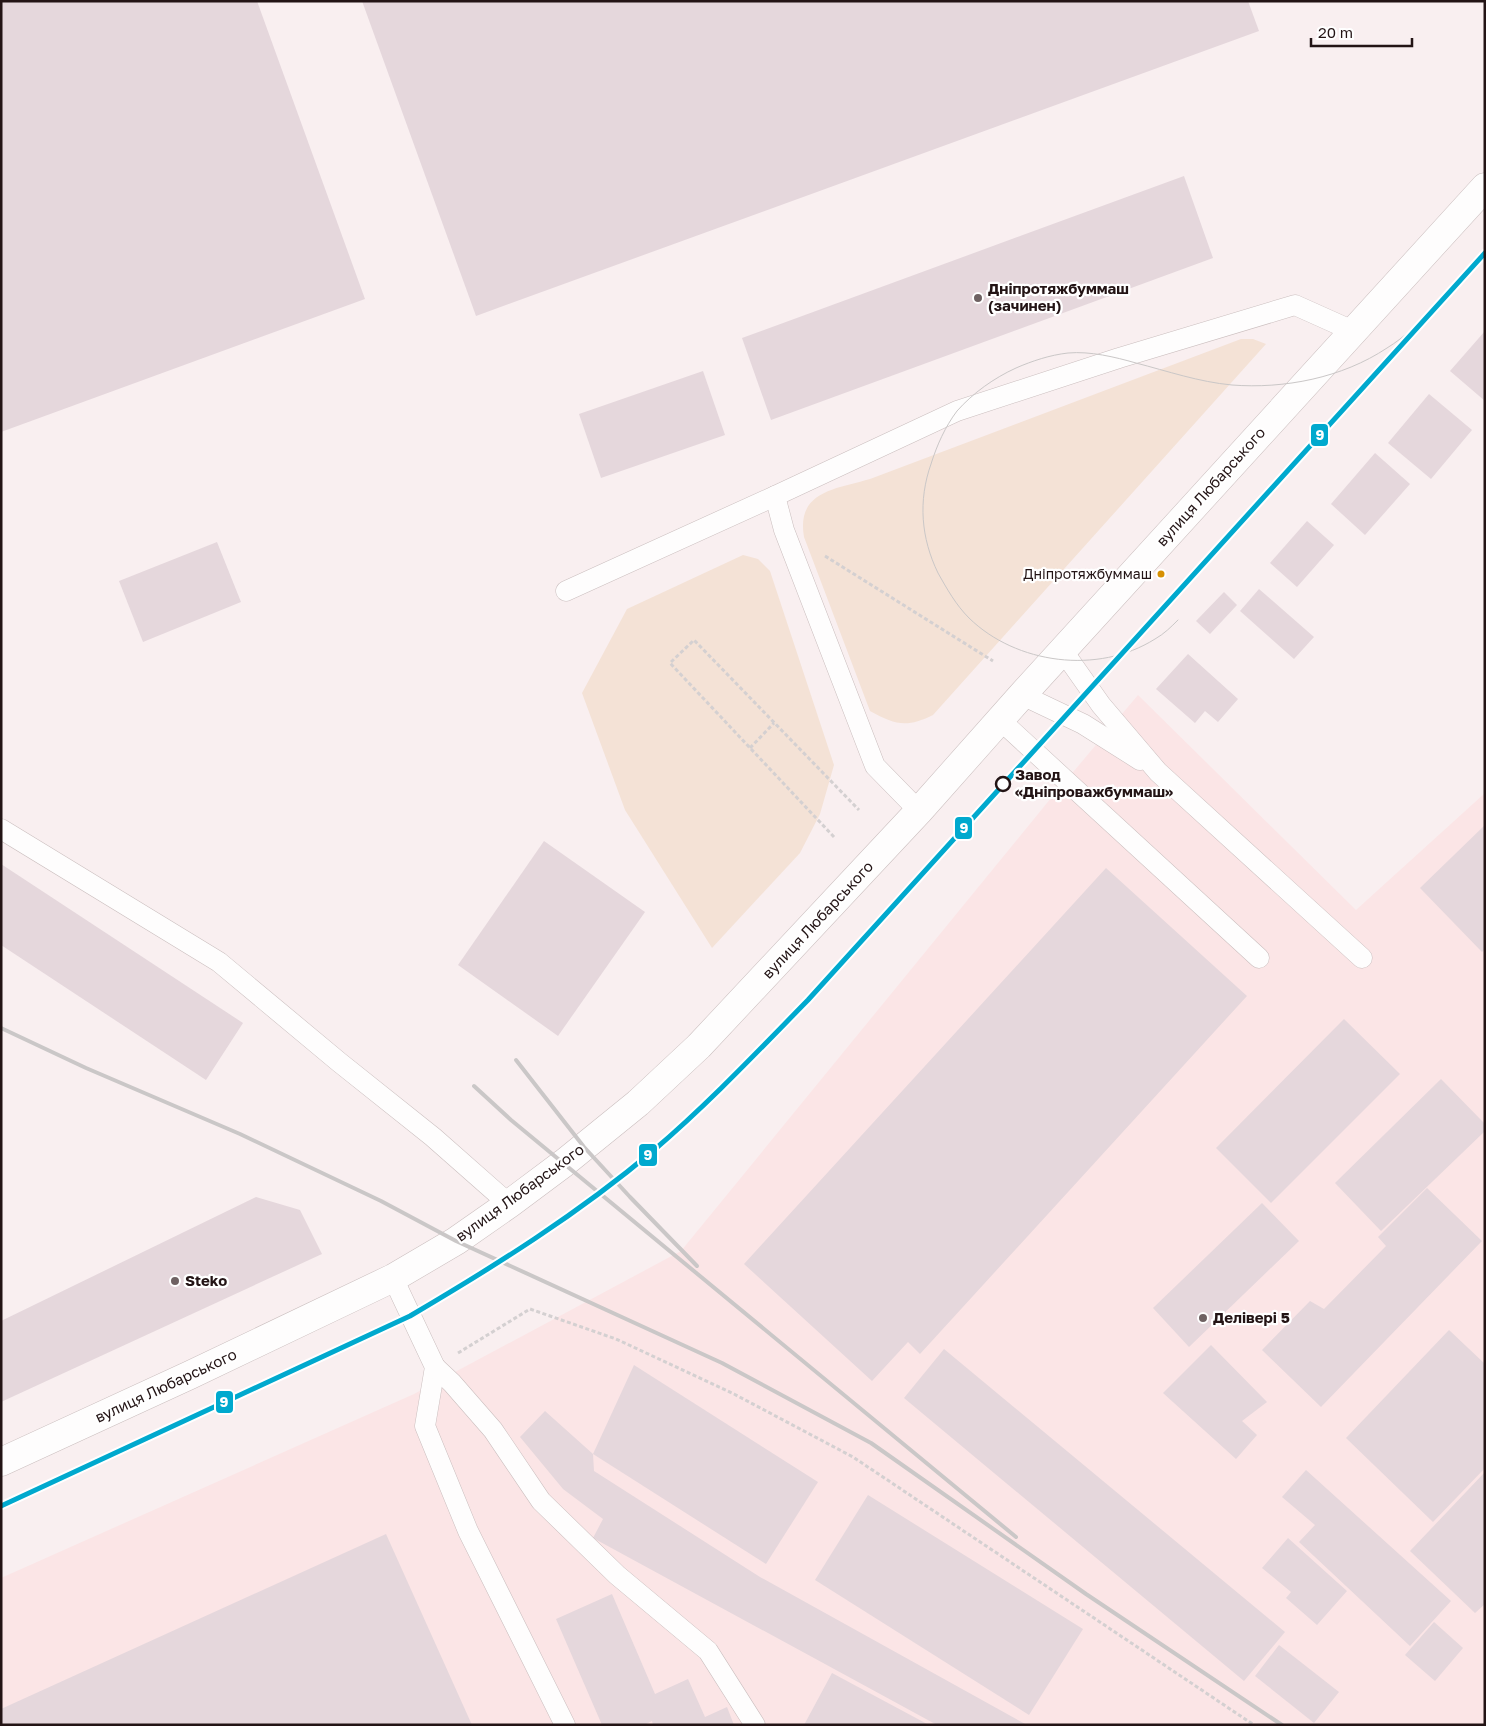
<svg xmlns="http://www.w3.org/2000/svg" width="1486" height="1726" viewBox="0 0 1486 1726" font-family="'Golos Text',sans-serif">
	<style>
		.built { fill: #fbe5e6 }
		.green { fill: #f4e2d6 }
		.building { fill: #e5d7dc }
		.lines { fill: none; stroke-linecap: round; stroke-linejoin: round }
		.lane-casing { stroke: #cabebe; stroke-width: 21 }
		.secondary-casing { stroke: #cabebe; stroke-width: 29 }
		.path { stroke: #d4d0d1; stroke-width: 3; stroke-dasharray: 4 2.5; stroke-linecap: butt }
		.lane { stroke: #fefdfd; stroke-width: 20 }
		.secondary { stroke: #fefdfd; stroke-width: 28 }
		.tram { stroke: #cac7c7; stroke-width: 1 }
		.rail { stroke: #cac7c7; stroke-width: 4 }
		.tram-1-casing { stroke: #fff; stroke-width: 9 }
		.tram-1 { stroke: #00a9ce; stroke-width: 5 }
		.poi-dot { fill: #6e6162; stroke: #fff; stroke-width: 2 }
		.bus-dot { fill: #d79003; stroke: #fff; stroke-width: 2 }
		.stop-dot { fill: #fff; stroke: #231415; stroke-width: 2.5 }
		.labels { text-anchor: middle; stroke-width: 4.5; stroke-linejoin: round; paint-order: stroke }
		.bus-label { font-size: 14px; fill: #231415; stroke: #fff; text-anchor: end }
		.poi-label { font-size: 15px; font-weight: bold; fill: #231415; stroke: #fff; text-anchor: start }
		.street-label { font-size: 15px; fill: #231415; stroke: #fff }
		.stop-label { font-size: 15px; font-weight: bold; fill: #231415; stroke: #fff; text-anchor: start }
		.line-badge { stroke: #fff; stroke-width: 2 }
		.badge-label { font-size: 14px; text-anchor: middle; font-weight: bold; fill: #fff }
	</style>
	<rect width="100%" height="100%" fill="#f9eff0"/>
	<!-- built -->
	<polygon class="built" points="1138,695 1356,910 1485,793 1485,1725 1,1725 1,1578 414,1394 681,1251 1047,803"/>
	<!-- green -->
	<g class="green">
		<path d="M 1241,339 L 1253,339 L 1266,344 L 933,715 C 907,728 895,725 870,711 L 804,537 C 796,491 836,489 870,479 Z"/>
		<polygon points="743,555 758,559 770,571 834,765 820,814 800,853 712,948 625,810 582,693 627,609"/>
	</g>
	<!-- building -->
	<g class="building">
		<polygon points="1,1 257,1 365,299 1,432"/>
		<polygon points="362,1 1248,1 1259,31 476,316"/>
		<polygon points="1184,176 1213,258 771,420 742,338"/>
		<polygon points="1485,331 1485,401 1450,371"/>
		<polygon points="703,371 725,435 601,478 579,414"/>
		<polygon points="1429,394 1472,430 1431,479 1388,443"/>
		<polygon points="1375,453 1410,484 1365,535 1331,504"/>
		<polygon points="1307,521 1334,545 1297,587 1270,563"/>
		<polygon points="217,542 241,602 143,642 119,581"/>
		<polygon points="1259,589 1314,637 1294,659 1240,611"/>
		<polygon points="1224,592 1237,605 1210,634 1196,621"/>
		<polygon points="1188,654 1238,699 1218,722 1205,711 1195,723 1156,689"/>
		<polygon points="1485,825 1485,949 1482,952 1420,888"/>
		<polygon points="544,841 645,912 558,1036 458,965"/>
		<polygon points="1,864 243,1023 206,1080 1,945"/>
		<polygon points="1106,868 1247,996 920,1354 908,1342 872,1381 744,1264"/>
		<polygon points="1344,1019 1400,1074 1271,1203 1216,1148"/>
		<polygon points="1441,1079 1485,1124 1485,1131 1381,1231 1335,1183"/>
		<polygon points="1427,1188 1482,1241 1321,1407 1262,1350 1310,1301 1324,1309 1386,1246 1378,1237"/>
		<polygon points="256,1197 300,1210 322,1254 1,1402 1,1321"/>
		<polygon points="1262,1203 1299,1241 1189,1347 1153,1308"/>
		<polygon points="1449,1330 1485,1364 1485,1468 1433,1522 1346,1438"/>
		<polygon points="1211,1345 1267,1402 1242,1421 1257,1435 1236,1459 1163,1393"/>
		<polygon points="944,1349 1285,1632 1244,1681 904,1398"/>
		<polygon points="634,1365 818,1482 766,1564 593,1454"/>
		<polygon points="545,1411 593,1454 594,1471 760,1577 1027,1725 937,1725 593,1538 603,1519 563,1489 520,1437"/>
		<polygon points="1306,1470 1451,1601 1410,1646 1299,1542 1315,1525 1282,1497"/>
		<polygon points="1485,1472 1485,1604 1475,1613 1410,1551"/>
		<polygon points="868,1495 1083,1629 1029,1715 815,1580"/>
		<polygon points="386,1534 472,1725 1,1725 1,1709"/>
		<polygon points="1288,1538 1347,1591 1317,1625 1286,1598 1291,1592 1262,1568"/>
		<polygon points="612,1594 655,1694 688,1679 705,1717 727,1707 734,1725 653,1725 652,1721 644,1725 602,1725 556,1619"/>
		<polygon points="1434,1622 1463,1648 1435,1681 1405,1655"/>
		<polygon points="1279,1645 1339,1692 1314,1723 1255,1676"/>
		<polygon points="832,1673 929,1725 804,1725"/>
	</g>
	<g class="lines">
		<defs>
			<g id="lane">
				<polyline points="566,591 775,496"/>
				<polyline points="1063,651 1101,705 1158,772 1362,958"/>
				<polyline points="1022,695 1083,724 1140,760"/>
				<polyline points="1000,720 1259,958"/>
				<polyline points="919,811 875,766 784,530 775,496 957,411 1119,358 1295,305 1353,331"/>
				<polyline points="1,829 219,962 339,1062 433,1137 509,1204"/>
				<polyline points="393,1278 435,1367 425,1426 468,1531 565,1725"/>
				<polyline points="435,1367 452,1383 493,1430 541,1501 617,1575 708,1651 755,1725"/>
			</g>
			<polyline id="secondary" points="1,1462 190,1375 393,1278 456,1241 509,1204 564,1163 638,1103 699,1046 919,811 1022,695 1485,187"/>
		</defs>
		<!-- lane casing -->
		<use href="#lane" class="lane-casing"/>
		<!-- secondary casing -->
		<use href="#secondary" class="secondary-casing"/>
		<!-- path -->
		<g class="path">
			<polyline points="825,556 993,661"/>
			<polyline points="750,748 774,723"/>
			<polyline points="834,837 670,663 694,640 859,810"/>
			<polyline points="458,1353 530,1309 616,1339 734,1394 853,1457 1254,1725"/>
		</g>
		<!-- lane -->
		<use href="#lane" class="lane"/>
		<!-- secondary -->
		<use href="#secondary" class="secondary"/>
		<!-- tram -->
		<path class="tram" d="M 1178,620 C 1171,627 1164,634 1155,639 C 1098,675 1016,664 969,618 C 956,605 947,589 938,573 C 921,538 918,501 931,464 C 937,445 945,427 957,411 C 973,393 994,378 1016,368 C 1032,361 1050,355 1068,353 C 1090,351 1115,357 1136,363 C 1167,371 1199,382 1232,385 C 1284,389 1342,378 1387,348 C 1405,337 1420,322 1436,307"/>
		<!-- rail -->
		<g class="rail">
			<polyline points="1,1028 86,1068 240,1134 381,1201 456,1241 722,1363 871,1443 1086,1594 1282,1725"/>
			<polyline points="516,1060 584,1147 630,1197 697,1266"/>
			<polyline points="474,1086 511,1120 1016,1537"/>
		</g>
		<defs>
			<path id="tram-1" d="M 1,1506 L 410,1316 C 495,1266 578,1214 654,1150 C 708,1104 758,1051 808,1000 L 1485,253"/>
		</defs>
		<!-- tram-1 casing -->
		<use href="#tram-1" class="tram-1-casing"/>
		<!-- tram-1 -->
		<use href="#tram-1" class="tram-1"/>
	</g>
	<!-- markers -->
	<g class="poi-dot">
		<circle cx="978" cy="298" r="5"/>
		<circle cx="175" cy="1281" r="5"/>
		<circle cx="1203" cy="1318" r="5"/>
	</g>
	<circle class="bus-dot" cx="1161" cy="574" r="4.5"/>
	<circle class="stop-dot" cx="1003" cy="784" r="7"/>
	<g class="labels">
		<!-- bus labels -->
		<g class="bus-label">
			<text x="1152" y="579">Дніпротяжбуммаш</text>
		</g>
		<!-- poi labels -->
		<g class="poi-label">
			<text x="988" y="294">Дніпротяжбуммаш<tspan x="988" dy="17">(зачинен)</tspan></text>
			<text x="185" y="1286">Steko</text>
			<text x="1213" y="1323">Делівері 5</text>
		</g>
		<!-- street labels -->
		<g class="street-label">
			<text transform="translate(1211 487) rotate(-48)" y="5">вулиця Любарського</text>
			<text transform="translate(818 920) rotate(-47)" y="5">вулиця Любарського</text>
			<text transform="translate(520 1193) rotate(-36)" y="5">вулиця Любарського</text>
			<text transform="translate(166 1386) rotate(-25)" y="5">вулиця Любарського</text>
		</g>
		<!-- stop labels -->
		<g class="stop-label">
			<text x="1015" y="780">Завод<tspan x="1015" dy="17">«Дніпроважбуммаш»</tspan></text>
		</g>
	</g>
	<g class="line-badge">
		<rect x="1310" y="423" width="19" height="24" rx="5" fill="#00a9ce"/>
		<rect x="954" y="816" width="19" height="24" rx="5" fill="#00a9ce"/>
		<rect x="638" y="1143" width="20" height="24" rx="5" fill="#00a9ce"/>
		<rect x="215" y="1390" width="19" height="24" rx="5" fill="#00a9ce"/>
	</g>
	<g class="badge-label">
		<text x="1320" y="440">9</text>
		<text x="964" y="833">9</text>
		<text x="648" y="1160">9</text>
		<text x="224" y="1407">9</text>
	</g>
	<!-- border -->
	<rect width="1486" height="1726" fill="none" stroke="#231415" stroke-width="5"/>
	<!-- scale -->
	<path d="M1311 38v8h101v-8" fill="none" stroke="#231415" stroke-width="2.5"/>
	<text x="1318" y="38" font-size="15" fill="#231415" stroke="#ffffff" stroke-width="4" paint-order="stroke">20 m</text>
</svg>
